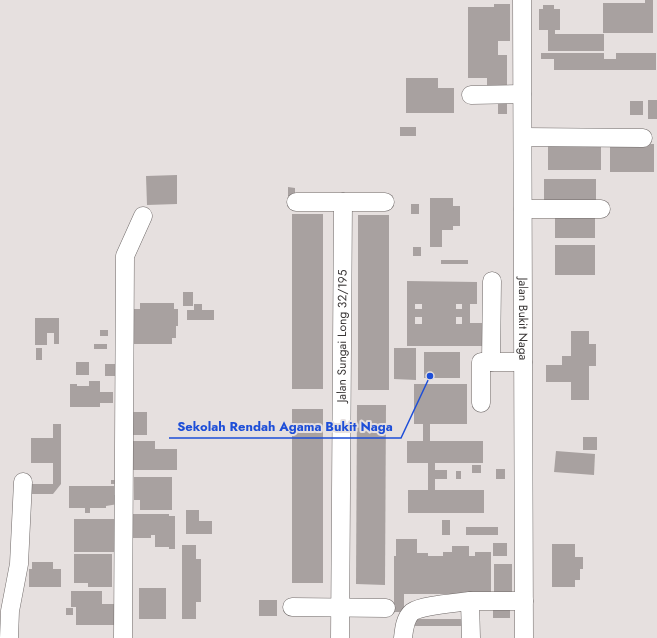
<svg xmlns="http://www.w3.org/2000/svg" width="657" height="638" viewBox="0 0 657 638" font-family="Jost,sans-serif">
	<style>
		.building { fill: #a8a1a0; fill-rule: evenodd }
		.lines { fill: none; stroke-linecap: round; stroke-linejoin: round }
		.minor-casing { stroke: #706a69; stroke-width: 19 }
		.minor { stroke: #fff; stroke-width: 18 }
		.labels { text-anchor: middle; stroke-width: 4; stroke-linejoin: round; paint-order: stroke }
		.street-label { font-size: 12px; fill: #383535; stroke: #e6e0df }
		.leader { fill: none; stroke: #1d4ed8; stroke-width: 1.5 }
		.callout-dot { fill: #1d4ed8; stroke: #e6e0df; stroke-width: 1.5 }
		.callout-label { font-size: 13px; text-anchor: middle; font-weight: bold; fill: #1d4ed8; stroke: #e6e0df; stroke-width: 4; stroke-linejoin: round; paint-order: stroke }
	</style>
	<rect width="100%" height="100%" fill="#e6e0df"/>
	<!-- building -->
	<g class="building">
		<polygon points="645,0 653,0 653,33 603,33 603,3 645,3"/>
		<polygon points="494,4 510,4 510,41 498,41 498,55 507,55 507,86 487,86 487,78 468,78 468,7 494,7"/>
		<polygon points="543,5 554,5 554,9 560,9 560,30 555,30 555,34 604,34 604,51 548,51 548,30 539,30 539,9 543,9"/>
		<polygon points="541,53 604,53 604,59 616,59 616,53 656,53 656,70 554,70 554,59 541,59"/>
		<polygon points="406,78 438,78 438,88 454,88 454,113 406,113"/>
		<rect x="648" y="100" width="9" height="19"/>
		<rect x="630" y="101" width="13" height="14"/>
		<rect x="498" y="103" width="9" height="11"/>
		<rect x="400" y="127" width="16" height="9"/>
		<rect x="548" y="141" width="53" height="29"/>
		<rect x="610" y="144" width="44" height="28"/>
		<polygon points="177,175 177,204 147,205 146,176"/>
		<rect x="544" y="179" width="52" height="24"/>
		<polygon points="288,187 295,188 295,196 288,196"/>
		<polygon points="430,198 453,198 453,206 460,206 460,226 453,226 453,230 442,230 442,247 430,247"/>
		<rect x="411" y="204" width="8" height="10"/>
		<rect x="292" y="214" width="31" height="175"/>
		<rect x="358" y="215" width="31" height="175"/>
		<rect x="555" y="215" width="40" height="23"/>
		<rect x="555" y="245" width="40" height="30"/>
		<rect x="413" y="247" width="8" height="9"/>
		<rect x="441" y="260" width="27" height="4"/>
		<path d="M 407,281 L 477,282 L 477,304 L 470,304 L 470,323 L 482,323 L 482,346 L 407,346 ZM 415,304 L 422,304 L 422,309 L 415,309 ZM 456,304 L 462,304 L 462,309 L 456,309 ZM 415,317 L 422,317 L 422,324 L 415,324 ZM 456,317 L 462,317 L 462,324 L 456,324 Z"/>
		<rect x="183" y="292" width="10" height="14"/>
		<polygon points="140,303 174,303 174,309 178,309 178,326 176,326 176,338 172,338 172,344 132,344 132,309 140,309"/>
		<polygon points="194,304 202,304 202,310 214,310 214,320 187,320 187,310 194,310"/>
		<polygon points="35,318 59,318 59,344 54,344 54,333 47,333 47,345 35,345"/>
		<rect x="100" y="330" width="8" height="6"/>
		<polygon points="571,331 589,331 589,344 596,344 596,366 589,366 589,400 571,400 571,382 546,382 546,365 562,365 562,356 571,356"/>
		<rect x="94" y="344" width="13" height="5"/>
		<rect x="36" y="348" width="6" height="12"/>
		<polygon points="394,348 416,348 416,380 394,379"/>
		<rect x="424" y="352" width="36" height="26"/>
		<rect x="76" y="362" width="13" height="13"/>
		<rect x="105" y="364" width="11" height="12"/>
		<polygon points="89,381 100,381 100,392 113,392 113,403 100,403 100,407 70,407 70,384 77,384 77,386 89,386"/>
		<polygon points="414,384 467,384 467,424 430,424 430,441 483,441 483,463 435,463 435,470 447,470 447,479 435,479 435,490 484,490 484,513 408,513 408,490 428,490 428,463 407,463 407,441 423,441 423,424 414,424"/>
		<polygon points="357,405 386,405 385,585 356,584"/>
		<rect x="292" y="409" width="31" height="174"/>
		<rect x="130" y="412" width="17" height="23"/>
		<polygon points="53,424 61,424 61,484 53,494 28,494 28,484 53,484 53,463 31,463 31,438 53,438"/>
		<rect x="583" y="437" width="14" height="13"/>
		<polygon points="131,441 155,441 155,449 177,449 177,470 131,470"/>
		<polygon points="556,451 595,454 594,475 554,472"/>
		<rect x="472" y="465" width="9" height="8"/>
		<rect x="496" y="469" width="9" height="10"/>
		<rect x="456" y="471" width="5" height="8"/>
		<polygon points="134,477 172,477 172,510 140,510 140,500 134,500"/>
		<rect x="111" y="480" width="9" height="4"/>
		<polygon points="69,486 114,486 114,495 118,495 118,504 106,506 106,508 90,508 90,513 85,513 85,508 69,508"/>
		<polygon points="186,510 199,510 199,521 212,521 212,534 186,534"/>
		<polygon points="131,514 169,514 169,516 175,516 175,549 169,549 169,547 155,547 155,535 151,535 151,538 131,538"/>
		<rect x="74" y="519" width="43" height="33"/>
		<rect x="442" y="520" width="8" height="15"/>
		<rect x="466" y="527" width="32" height="8"/>
		<polygon points="396,539 417,539 417,553 428,553 428,556 443,556 443,552 452,552 452,546 469,546 469,556 475,556 475,552 491,552 491,594 404,594 404,612 394,612 394,556 396,556"/>
		<rect x="493" y="543" width="14" height="13"/>
		<polygon points="552,544 575,544 575,557 583,557 583,569 580,569 580,580 575,580 575,587 552,587"/>
		<polygon points="182,545 196,545 196,559 201,559 201,602 196,602 196,619 182,619"/>
		<polygon points="74,554 112,554 112,587 88,587 88,583 74,583"/>
		<polygon points="32,562 53,562 53,569 61,569 61,587 29,587 29,569 32,569"/>
		<rect x="494" y="564" width="18" height="33"/>
		<rect x="139" y="588" width="27" height="31"/>
		<polygon points="71,591 102,591 102,604 114,604 114,625 76,625 76,607 71,607"/>
		<rect x="259" y="600" width="18" height="16"/>
		<rect x="493" y="606" width="17" height="12"/>
		<rect x="66" y="608" width="7" height="7"/>
		<rect x="415" y="619" width="53" height="7"/>
	</g>
	<g class="lines">
		<defs>
			<g id="minor">
				<path id="s1" d="M 522,0 L 524,638"/>
				<polyline points="471,95 522,94"/>
				<polyline points="523,137 643,138"/>
				<polyline points="296,202 385,202"/>
				<polyline points="523,209 601,209"/>
				<polyline points="491,362 492,281"/>
				<polyline points="481,403 481,362 523,362"/>
				<polyline points="470,601 524,601"/>
				<polyline points="292,607 386,608"/>
				<polyline points="9,638 10,611 19,564 23,482"/>
				<polyline points="123,638 125,256 143,216"/>
				<path id="s2" d="M 340,638 L 343,202"/>
				<path d="M 403,638 C 404,629 405,618 412,612 C 422,605 457,603 470,601 L 471,638"/>
			</g>
		</defs>
		<!-- minor casing -->
		<use href="#minor" class="minor-casing"/>
		<!-- minor -->
		<use href="#minor" class="minor"/>
	</g>
	<g class="labels">
		<!-- street labels -->
		<g class="street-label">
			<text dy="4" stroke="none"><textPath href="#s1" startOffset="319">Jalan Bukit Naga</textPath></text>
			<text dy="4" stroke="none"><textPath href="#s2" startOffset="302">Jalan Sungai Long 32/195</textPath></text>
		</g>
	</g>
	<!-- callouts -->
	<path class="leader" d="M430 376L401 438H169"/>
	<circle class="callout-dot" cx="430" cy="376" r="4"/>
	<g class="callout-label">
		<text x="285" y="431">Sekolah Rendah Agama Bukit Naga</text>
	</g>
</svg>
